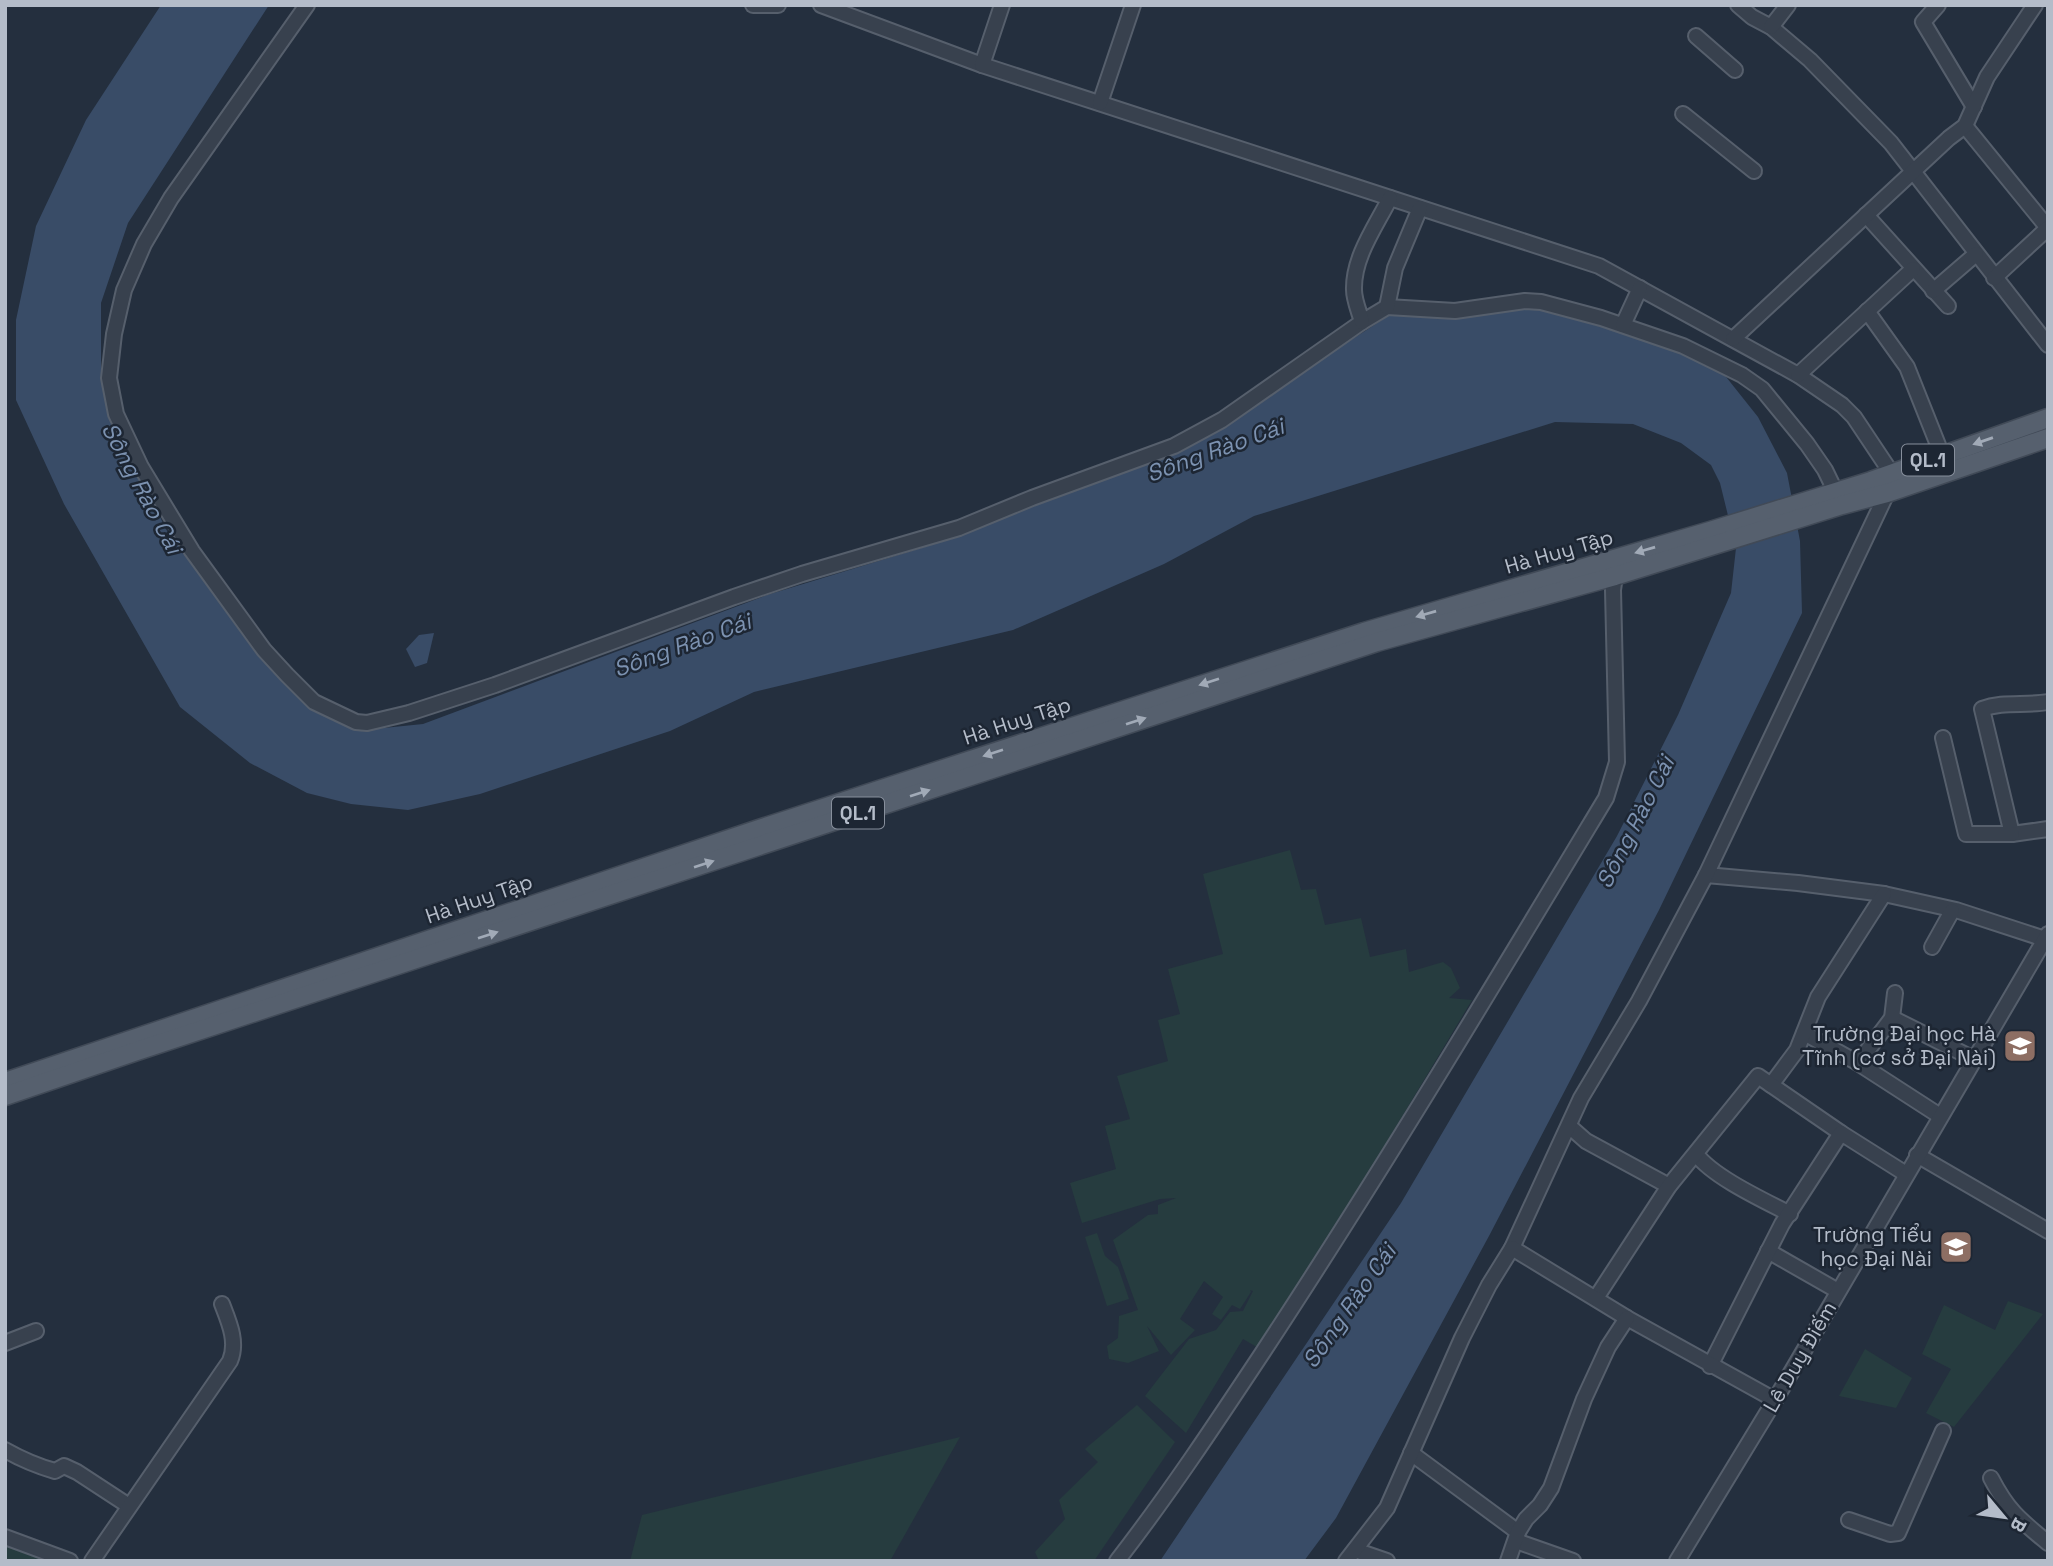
<svg xmlns="http://www.w3.org/2000/svg" width="2053" height="1566" viewBox="0 0 2053 1566" font-family="'Space Grotesk',sans-serif">
	<style>
		.green { fill: #263c3f }
		.water { fill: #394c67 }
		.lines { fill: none; stroke-linecap: round; stroke-linejoin: round }
		.minor-casing { stroke: #565f6c; stroke-width: 18 }
		.major-casing { stroke: #414a57; stroke-width: 21 }
		.minor { stroke: #38414e; stroke-width: 14 }
		.major { stroke: #56606e; stroke-width: 18 }
		.oneway { fill: #a1aab7 }
		.labels { text-anchor: middle; stroke-width: 5; stroke-linejoin: round; paint-order: stroke }
		.shield { fill: #1d2633; stroke: #878f9c; stroke-width: 2 }
		.shield-label { font-size: 19px; font-weight: bold; fill: #b4bcc9 }
		.street-label { font-size: 21px; fill: #b4bcc9; stroke: #1d2633 }
		.poi-label { font-size: 21px; fill: #b4bcc9; stroke: #1d2633; text-anchor: end }
		.water-label { font-size: 23px; font-style: italic; fill: #7c92b1; stroke: #1d2633 }
	</style>
	<rect width="100%" height="100%" fill="#242f3e"/>
	<!-- green -->
	<g class="green">
		<polygon points="1290,850 1301,890 1316,889 1325,925 1361,918 1370,957 1406,949 1409,972 1443,962 1451,968 1460,988 1449,998 1472,1000 1262,1350 1243,1339 1186,1433 1145,1396 1189,1339 1216,1330 1230,1312 1243,1311 1253,1291 1250,1290 1251,1292 1240,1309 1232,1305 1221,1320 1212,1314 1223,1297 1204,1281 1180,1319 1195,1330 1171,1355 1147,1326 1159,1351 1128,1363 1109,1359 1107,1346 1118,1338 1119,1316 1138,1310 1113,1240 1148,1215 1158,1214 1158,1205 1176,1198 1160,1199 1082,1223 1070,1183 1116,1169 1105,1126 1130,1119 1117,1076 1168,1061 1158,1020 1180,1014 1168,969 1223,954 1203,874"/>
		<polygon points="1097,1233 1105,1256 1118,1267 1129,1299 1107,1306 1085,1237"/>
		<polygon points="2008,1301 2043,1314 1954,1427 1926,1413 1951,1369 1922,1354 1944,1305 1995,1330"/>
		<polygon points="1865,1349 1912,1378 1896,1408 1839,1396"/>
		<polygon points="1137,1405 1175,1442 1094,1561 1039,1561 1035,1552 1065,1519 1059,1500 1098,1462 1085,1449"/>
		<polygon points="960,1437 890,1561 630,1561 642,1515"/>
		<polygon points="5,1543 48,1561 5,1561"/>
	</g>
	<!-- water -->
	<g class="water">
		<polygon points="161,5 269,5 128,223 101,303 101,382 165,528 259,652 309,704 364,730 423,724 767,595 931,545 1073,486 1173,455 1396,311 1534,306 1631,331 1723,373 1758,417 1787,473 1800,541 1802,613 1659,910 1489,1236 1336,1518 1304,1561 1160,1561 1401,1203 1617,836 1678,715 1731,593 1736,548 1720,483 1711,465 1681,443 1633,424 1555,422 1254,516 1164,564 1013,630 754,692 670,731 480,794 408,810 351,804 307,793 250,763 180,707 64,504 16,400 16,320 36,226 86,120"/>
		<polygon points="434,633 427,663 415,667 406,649 419,635"/>
	</g>
	<g class="lines">
		<defs>
			<g id="minor">
				<polyline points="307,5 171,198 144,244 124,290 114,334 109,378 116,414 141,467 192,551 264,650 287,675 314,702 356,722 367,723 409,713 495,685 734,597 802,574 959,528 1032,498 1174,446 1222,420 1362,322 1387,307 1455,311 1525,301 1541,302 1601,318 1683,346 1742,375 1762,389 1807,444 1825,470 1840,501"/>
				<polyline points="753,5 778,5"/>
				<polyline points="821,5 982,65"/>
				<polyline points="1002,5 982,65 1599,266 1798,375 1842,405 1854,417 1892,474"/>
				<polyline points="1738,5 1752,17 1771,27 1810,60 1891,143 2048,345"/>
				<polyline points="1938,5 1923,22 1974,107"/>
				<polyline points="1771,27 1788,5"/>
				<polyline points="1696,36 1735,70"/>
				<polyline points="1100,103 1133,5"/>
				<polyline points="1683,114 1754,171"/>
				<polyline points="1965,126 2048,228"/>
				<polyline points="1866,215 1948,306"/>
				<polyline points="1994,278 2048,228"/>
				<polyline points="1933,291 1976,254"/>
				<polyline points="1387,307 1395,268 1420,208"/>
				<polyline points="1867,311 1907,367 1942,455"/>
				<path d="M 1362,322 C 1359,311 1354,300 1354,290 C 1353,257 1376,226 1390,198"/>
				<polyline points="1623,325 1640,288"/>
				<polyline points="1733,339 1949,138 1965,126 1987,77 2035,5"/>
				<polyline points="1798,375 1913,269"/>
				<path d="M 2048,702 C 2025,706 2003,701 1982,709 L 2012,834 L 2048,829"/>
				<polyline points="1943,738 1966,834 2012,834"/>
				<polyline points="1706,875 1798,883 1884,894 1956,910 2045,939"/>
				<polyline points="1932,947 1952,911"/>
				<polyline points="1892,1018 1974,1059"/>
				<polyline points="1804,1033 1858,1063 1940,1116"/>
				<polyline points="1858,1063 1892,1018 1895,993"/>
				<polyline points="1771,1085 1797,1050 1818,997 1884,894"/>
				<polyline points="1569,1126 1586,1141 1669,1186"/>
				<path d="M 1696,1154 C 1713,1177 1763,1200 1790,1214"/>
				<polyline points="1917,1155 2048,1231"/>
				<polyline points="1512,1248 1581,1098 1639,1001 1706,875 1887,493"/>
				<polyline points="1768,1251 1838,1291"/>
				<polyline points="1596,1298 1669,1186 1758,1076 1841,1133"/>
				<polyline points="5,1343 36,1331"/>
				<polyline points="1710,1366 1782,1224 1841,1133 1906,1174"/>
				<path d="M 5,1450 C 21,1459 37,1466 55,1471 L 64,1466 L 77,1472 L 129,1506"/>
				<polyline points="1411,1453 1518,1532"/>
				<path d="M 1991,1478 C 2008,1511 2020,1520 2048,1543"/>
				<polyline points="1849,1520 1890,1534 1898,1533 1943,1431"/>
				<polyline points="5,1537 70,1561"/>
				<polyline points="1516,1541 1573,1561"/>
				<polyline points="1355,1550 1387,1561"/>
				<path d="M 92,1561 L 230,1361 C 238,1342 229,1322 222,1304"/>
				<path d="M 1117,1561 C 1169,1494 1216,1423 1263,1352 C 1382,1171 1494,984 1606,798 L 1617,762 L 1613,590 L 1615,576"/>
				<polyline points="1346,1561 1387,1508 1462,1338 1489,1285 1512,1248 1627,1318 1775,1400"/>
				<polyline points="1508,1561 1518,1532 1526,1519 1540,1505 1551,1488 1584,1399 1608,1347 1627,1318"/>
				<polyline points="1677,1561 1775,1400 2048,934"/>
			</g>
			<g id="major">
				<polyline points="5,1082 759,829 1364,632 1710,531 1871,481 2048,418"/>
				<polyline points="5,1096 137,1051 1377,642 1615,576 1842,505 1887,493 2048,438"/>
			</g>
		</defs>
		<!-- minor casing -->
		<use href="#minor" class="minor-casing"/>
		<!-- major casing -->
		<use href="#major" class="major-casing"/>
		<!-- minor -->
		<use href="#minor" class="minor"/>
		<!-- major -->
		<use href="#major" class="major"/>
	</g>
	<!-- one-way arrows -->
	<defs><path id="oneway-solid" d="M-6-.8H1V-3.2L6.5 0L1 3.2V.8H-6Z" transform="scale(1.75)"/></defs>
	<g class="oneway">
		<use href="#oneway-solid" transform="translate(1983 441) rotate(161)"/>
		<use href="#oneway-solid" transform="translate(1645 550) rotate(164)"/>
		<use href="#oneway-solid" transform="translate(1426 614) rotate(164)"/>
		<use href="#oneway-solid" transform="translate(1209 682) rotate(162)"/>
		<use href="#oneway-solid" transform="translate(1136 721) rotate(-18)"/>
		<use href="#oneway-solid" transform="translate(993 753) rotate(162)"/>
		<use href="#oneway-solid" transform="translate(920 793) rotate(-18)"/>
		<use href="#oneway-solid" transform="translate(704 864) rotate(-18)"/>
		<use href="#oneway-solid" transform="translate(488 935) rotate(-18)"/>
	</g>
	<!-- icons -->
	<defs>
		<symbol id="university-square" viewBox="-11 -11 22 22"><rect x="-9" y="-9" width="18" height="18" rx="4" fill="#8d6e63" stroke="#1d2633"/><path d="M0-5L7-2L0 1L-7-2ZM-4 1L0 2.5L4 1V4Q0 6-4 4Z" fill="#fff"/></symbol>
		<symbol id="school-square" viewBox="-11 -11 22 22"><rect x="-9" y="-9" width="18" height="18" rx="4" fill="#8d6e63" stroke="#1d2633"/><path d="M0-5L7-2L0 1L-7-2ZM-4 1L0 2.5L4 1V4Q0 6-4 4Z" fill="#fff"/></symbol>
	</defs>
	<g fill-rule="evenodd">
		<use href="#university-square" x="2001" y="1027" width="38" height="38"/>
		<use href="#school-square" x="1937" y="1228" width="38" height="38"/>
	</g>
	<g class="labels">
		<!-- shield labels -->
		<g class="shield">
			<rect x="1902" y="444.5" width="52" height="31" rx="5"/>
			<rect x="832" y="797.5" width="52" height="31" rx="5"/>
		</g>
		<g class="shield-label">
			<text x="1928" y="467">QL.1</text>
			<text x="858" y="820">QL.1</text>
		</g>
		<!-- street labels -->
		<g class="street-label">
			<text transform="translate(1559 552) rotate(-16)" y="7">Hà Huy Tập</text>
			<text transform="translate(1017 721) rotate(-18)" y="7">Hà Huy Tập</text>
			<text transform="translate(479 899) rotate(-19)" y="7">Hà Huy Tập</text>
			<text transform="translate(1800 1357) rotate(-60)" y="7">Lê Duy Điếm</text>
		</g>
		<!-- poi labels -->
		<g class="poi-label">
			<text x="1996" y="1041">Trường Đại học Hà<tspan x="1996" dy="24">Tĩnh (cơ sở Đại Nài)</tspan></text>
			<text x="1932" y="1242">Trường Tiểu<tspan x="1932" dy="24">học Đại Nài</tspan></text>
		</g>
		<!-- water labels -->
		<g class="water-label">
			<text transform="translate(1215 450) rotate(-20)" y="8">Sông Rào Cái</text>
			<text transform="translate(142 488) rotate(62)" y="8">Sông Rào Cái</text>
			<text transform="translate(682 645) rotate(-20)" y="8">Sông Rào Cái</text>
			<text transform="translate(1635 822) rotate(-63)" y="8">Sông Rào Cái</text>
			<text transform="translate(1349 1306) rotate(-55)" y="8">Sông Rào Cái</text>
		</g>
	</g>
	<!-- border -->
	<rect width="2053" height="1566" fill="none" stroke="#b4bcc9" stroke-width="14"/>
	<!-- north arrow -->
	<g transform="translate(2004 1517) rotate(119)" stroke="#1d2633" stroke-width="5" paint-order="stroke">
	<path d="M0-5L12 26L0 18L-12 26Z" fill="#b4bcc9"/>
	<text y="-10" font-size="19" font-weight="bold" text-anchor="middle" fill="#b4bcc9">B</text>
	</g>
</svg>
